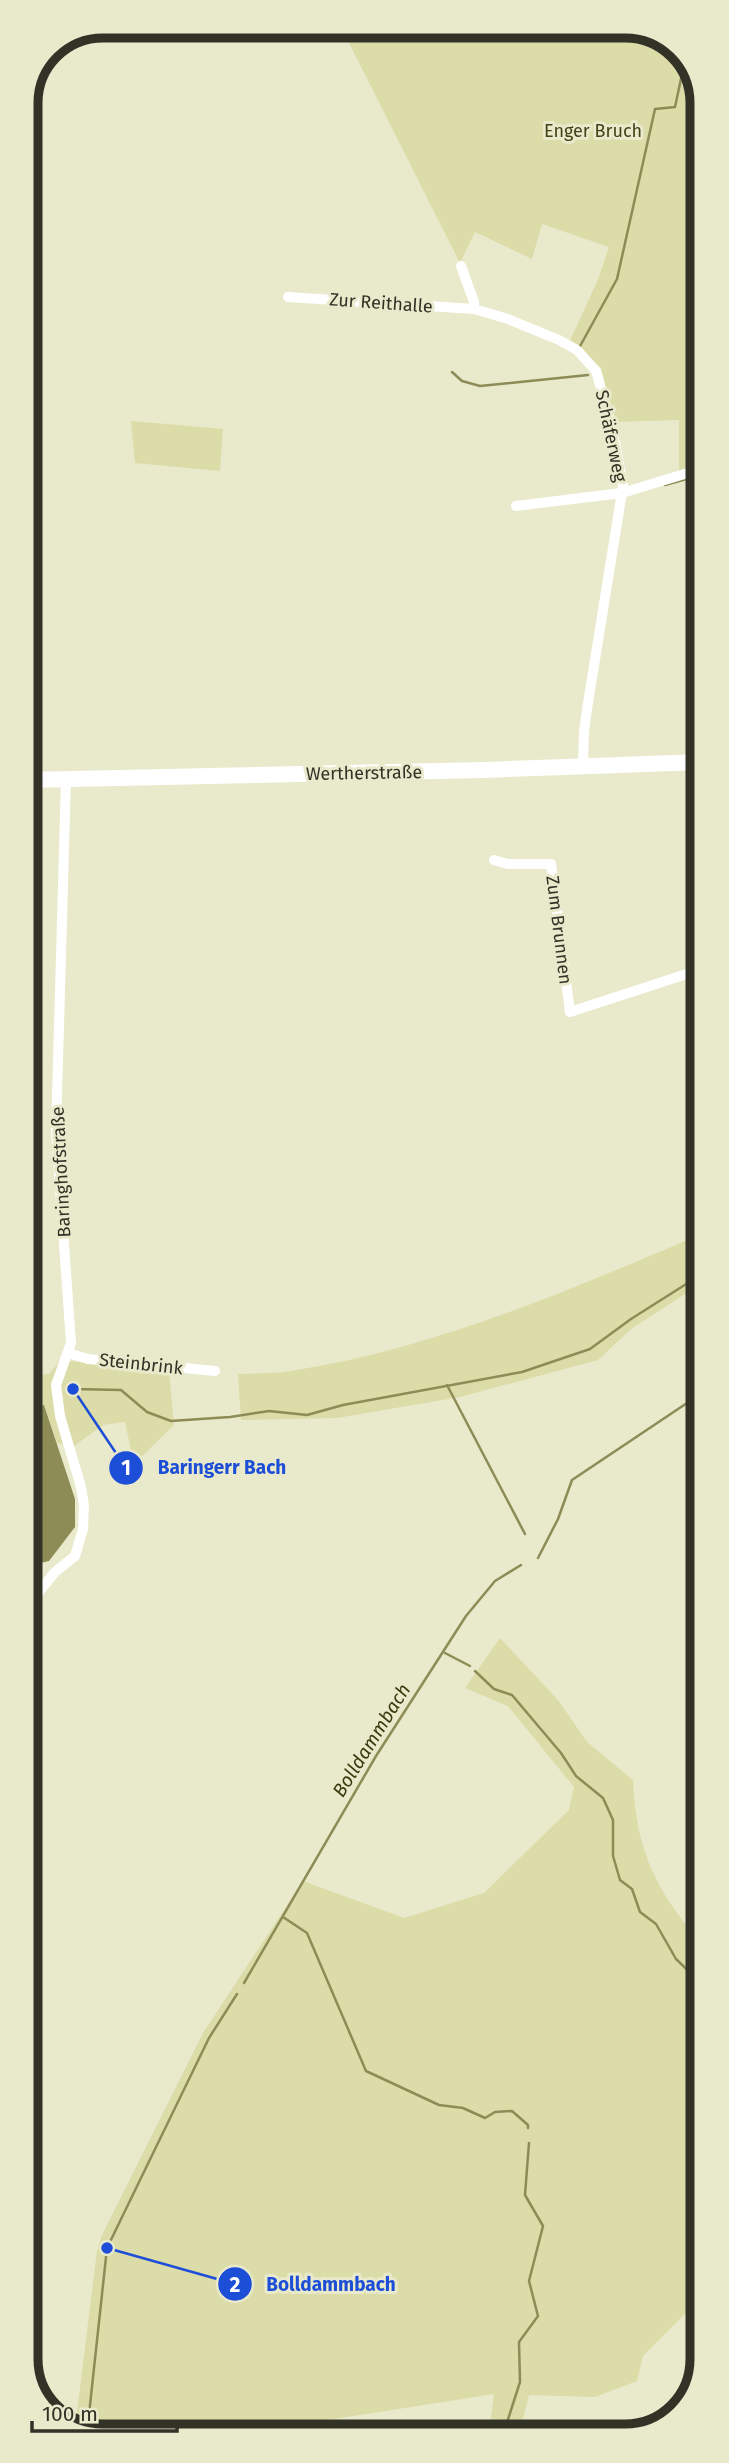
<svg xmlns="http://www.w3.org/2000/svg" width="729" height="2463" viewBox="0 0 729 2463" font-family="'Fira Sans',sans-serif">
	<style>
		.green { fill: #dcdca9 }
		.water { fill: #8d8c56 }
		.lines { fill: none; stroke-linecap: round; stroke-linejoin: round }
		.stream { stroke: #8d8c56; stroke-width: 2.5 }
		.minor { stroke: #fff; stroke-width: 10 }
		.secondary { stroke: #fff; stroke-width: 16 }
		.labels { text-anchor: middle; stroke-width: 6; stroke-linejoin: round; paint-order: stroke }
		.park-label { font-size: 18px; fill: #444318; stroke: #e9e9cb }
		.street-label { font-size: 18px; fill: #323227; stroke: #e9e9cb }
		.water-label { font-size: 19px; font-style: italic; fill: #3b390d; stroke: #e9e9cb }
		.rim { fill: none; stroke: #323227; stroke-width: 9 }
		.leader { fill: none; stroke: #1d4ed8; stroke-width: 2.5 }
		.callout-dot { fill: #1d4ed8; stroke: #e9e9cb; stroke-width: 2.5 }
		.mark-label { font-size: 21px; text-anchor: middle; font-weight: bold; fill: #fff }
		.callout-label { font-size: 19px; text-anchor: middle; font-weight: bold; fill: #1d4ed8; stroke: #e9e9cb; stroke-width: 6; stroke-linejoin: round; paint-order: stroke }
	</style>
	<rect width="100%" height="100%" fill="#e9e9cb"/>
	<!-- green -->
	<g class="green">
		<polygon points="341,27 635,27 677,46 701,88 701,467 679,473 679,420 614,422 601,368 570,341 599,277 609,247 542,224 532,259 475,232 460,263"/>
		<polygon points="131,421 223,429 220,471 135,463"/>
		<path d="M 702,1234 L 702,1283 L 631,1329 L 598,1360 L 460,1397 L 337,1418 L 241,1420 L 238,1374 C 255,1373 274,1374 291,1371 C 435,1349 569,1290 702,1234 Z"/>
		<polygon points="61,1360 169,1372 174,1425 134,1464 125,1422 103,1425 74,1446 57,1443 44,1405 27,1410 27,1377 49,1374"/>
		<path d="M 500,1638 L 558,1700 L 587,1742 L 633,1780 C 636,1851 656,1891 702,1944 L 703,2296 L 643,2356 L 637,2381 L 595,2397 L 529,2395 L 519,2435 L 489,2435 L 494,2394 L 225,2436 L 94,2436 L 75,2428 L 97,2251 L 102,2235 L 203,2033 L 303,1881 L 404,1918 L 484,1893 L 569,1810 L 574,1787 L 508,1706 L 465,1688 Z"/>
	</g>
	<!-- water -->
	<polygon class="water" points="44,1405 75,1499 75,1527 49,1561 36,1564 30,1543 27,1543 27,1410"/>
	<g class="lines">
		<!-- stream -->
		<g class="stream">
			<polyline points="579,348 617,279 655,109 675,107 685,60"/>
			<polyline points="452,372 462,381 480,386 588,375"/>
			<polyline points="665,485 701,475"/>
			<polyline points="447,1385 525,1534"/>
			<polyline points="73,1389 121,1390 147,1412 171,1421 230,1417 269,1411 307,1415 343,1405 522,1372 590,1349 631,1319 702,1274"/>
			<polyline points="27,1395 32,1395"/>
			<polyline points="538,1558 558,1519 572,1480 702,1393"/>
			<polyline points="445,1653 470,1666"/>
			<polyline points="475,1671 494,1689 512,1695 561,1753 576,1776 603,1798 613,1820 613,1856 620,1880 632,1889 640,1912 656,1924 676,1959 702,1984"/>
			<polyline points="283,1917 307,1933 366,2071 439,2105 463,2108 485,2118 495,2112 512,2111 528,2125 528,2128"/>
			<polyline points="244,1983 376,1756 466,1616 495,1581 521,1565"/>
			<polyline points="87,2433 107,2248 209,2038 237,1994"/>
			<polyline points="503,2435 520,2382 519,2342 538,2316 529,2281 543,2226 525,2195 529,2143"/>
		</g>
		<!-- minor -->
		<g class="minor">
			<polyline points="461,266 474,302 474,309"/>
			<polyline points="288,297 474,309 508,319 559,340 577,350 596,371 612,427 623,486 588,703 584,731 583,767"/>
			<polyline points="516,506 622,493 701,469"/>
			<polyline points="494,860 508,864 551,864 570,1012 702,969"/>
			<polyline points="68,1353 88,1359 215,1371"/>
			<polyline points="34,1598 55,1572 75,1556 83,1529 84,1505 81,1487 60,1416 56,1385 71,1343 56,1131 66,779"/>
		</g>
		<!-- secondary -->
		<polyline class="secondary" points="27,780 484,770 702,762"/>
	</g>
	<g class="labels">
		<!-- park labels -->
		<g class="park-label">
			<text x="593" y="137">Enger Bruch</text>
		</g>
		<!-- street labels -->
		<g class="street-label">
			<text transform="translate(381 303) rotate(4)" y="6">Zur Reithalle</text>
			<text transform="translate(611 436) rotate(78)" y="6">Schäferweg</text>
			<text transform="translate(364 773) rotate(-1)" y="6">Wertherstraße</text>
			<text transform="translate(559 930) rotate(83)" y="6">Zum Brunnen</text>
			<text transform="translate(61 1172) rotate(-93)" y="6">Baringhofstraße</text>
			<text transform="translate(141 1364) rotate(6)" y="6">Steinbrink</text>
		</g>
		<!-- water labels -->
		<g class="water-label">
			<text transform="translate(371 1740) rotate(-58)" y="7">Bolldammbach</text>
		</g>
	</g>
	<!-- crop -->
	<path d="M0 0H729V2463H0ZM103 38H625A65 65 0 0 1 690 103V2359A65 65 0 0 1 625 2424H103A65 65 0 0 1 38 2359V103A65 65 0 0 1 103 38Z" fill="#e9e9cb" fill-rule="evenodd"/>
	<path class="rim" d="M103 38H625A65 65 0 0 1 690 103V2359A65 65 0 0 1 625 2424H103A65 65 0 0 1 38 2359V103A65 65 0 0 1 103 38Z"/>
	<!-- callouts -->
	<path class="leader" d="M73 1389L126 1468M107 2248L235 2284"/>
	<g class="callout-dot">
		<circle cx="73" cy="1389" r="7"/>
		<circle cx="107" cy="2248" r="7"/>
		<circle cx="126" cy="1468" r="18"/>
		<circle cx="235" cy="2284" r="18"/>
	</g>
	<g class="mark-label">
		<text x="126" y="1475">1</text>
		<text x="235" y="2292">2</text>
	</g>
	<g class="callout-label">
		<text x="222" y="1474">Baringerr Bach</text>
		<text x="331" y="2291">Bolldammbach</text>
	</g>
	<!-- scale -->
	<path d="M32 2421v10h145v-10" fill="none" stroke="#323227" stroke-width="3.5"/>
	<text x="42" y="2421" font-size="21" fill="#323227" stroke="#e9e9cb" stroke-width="5" paint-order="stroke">100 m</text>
</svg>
